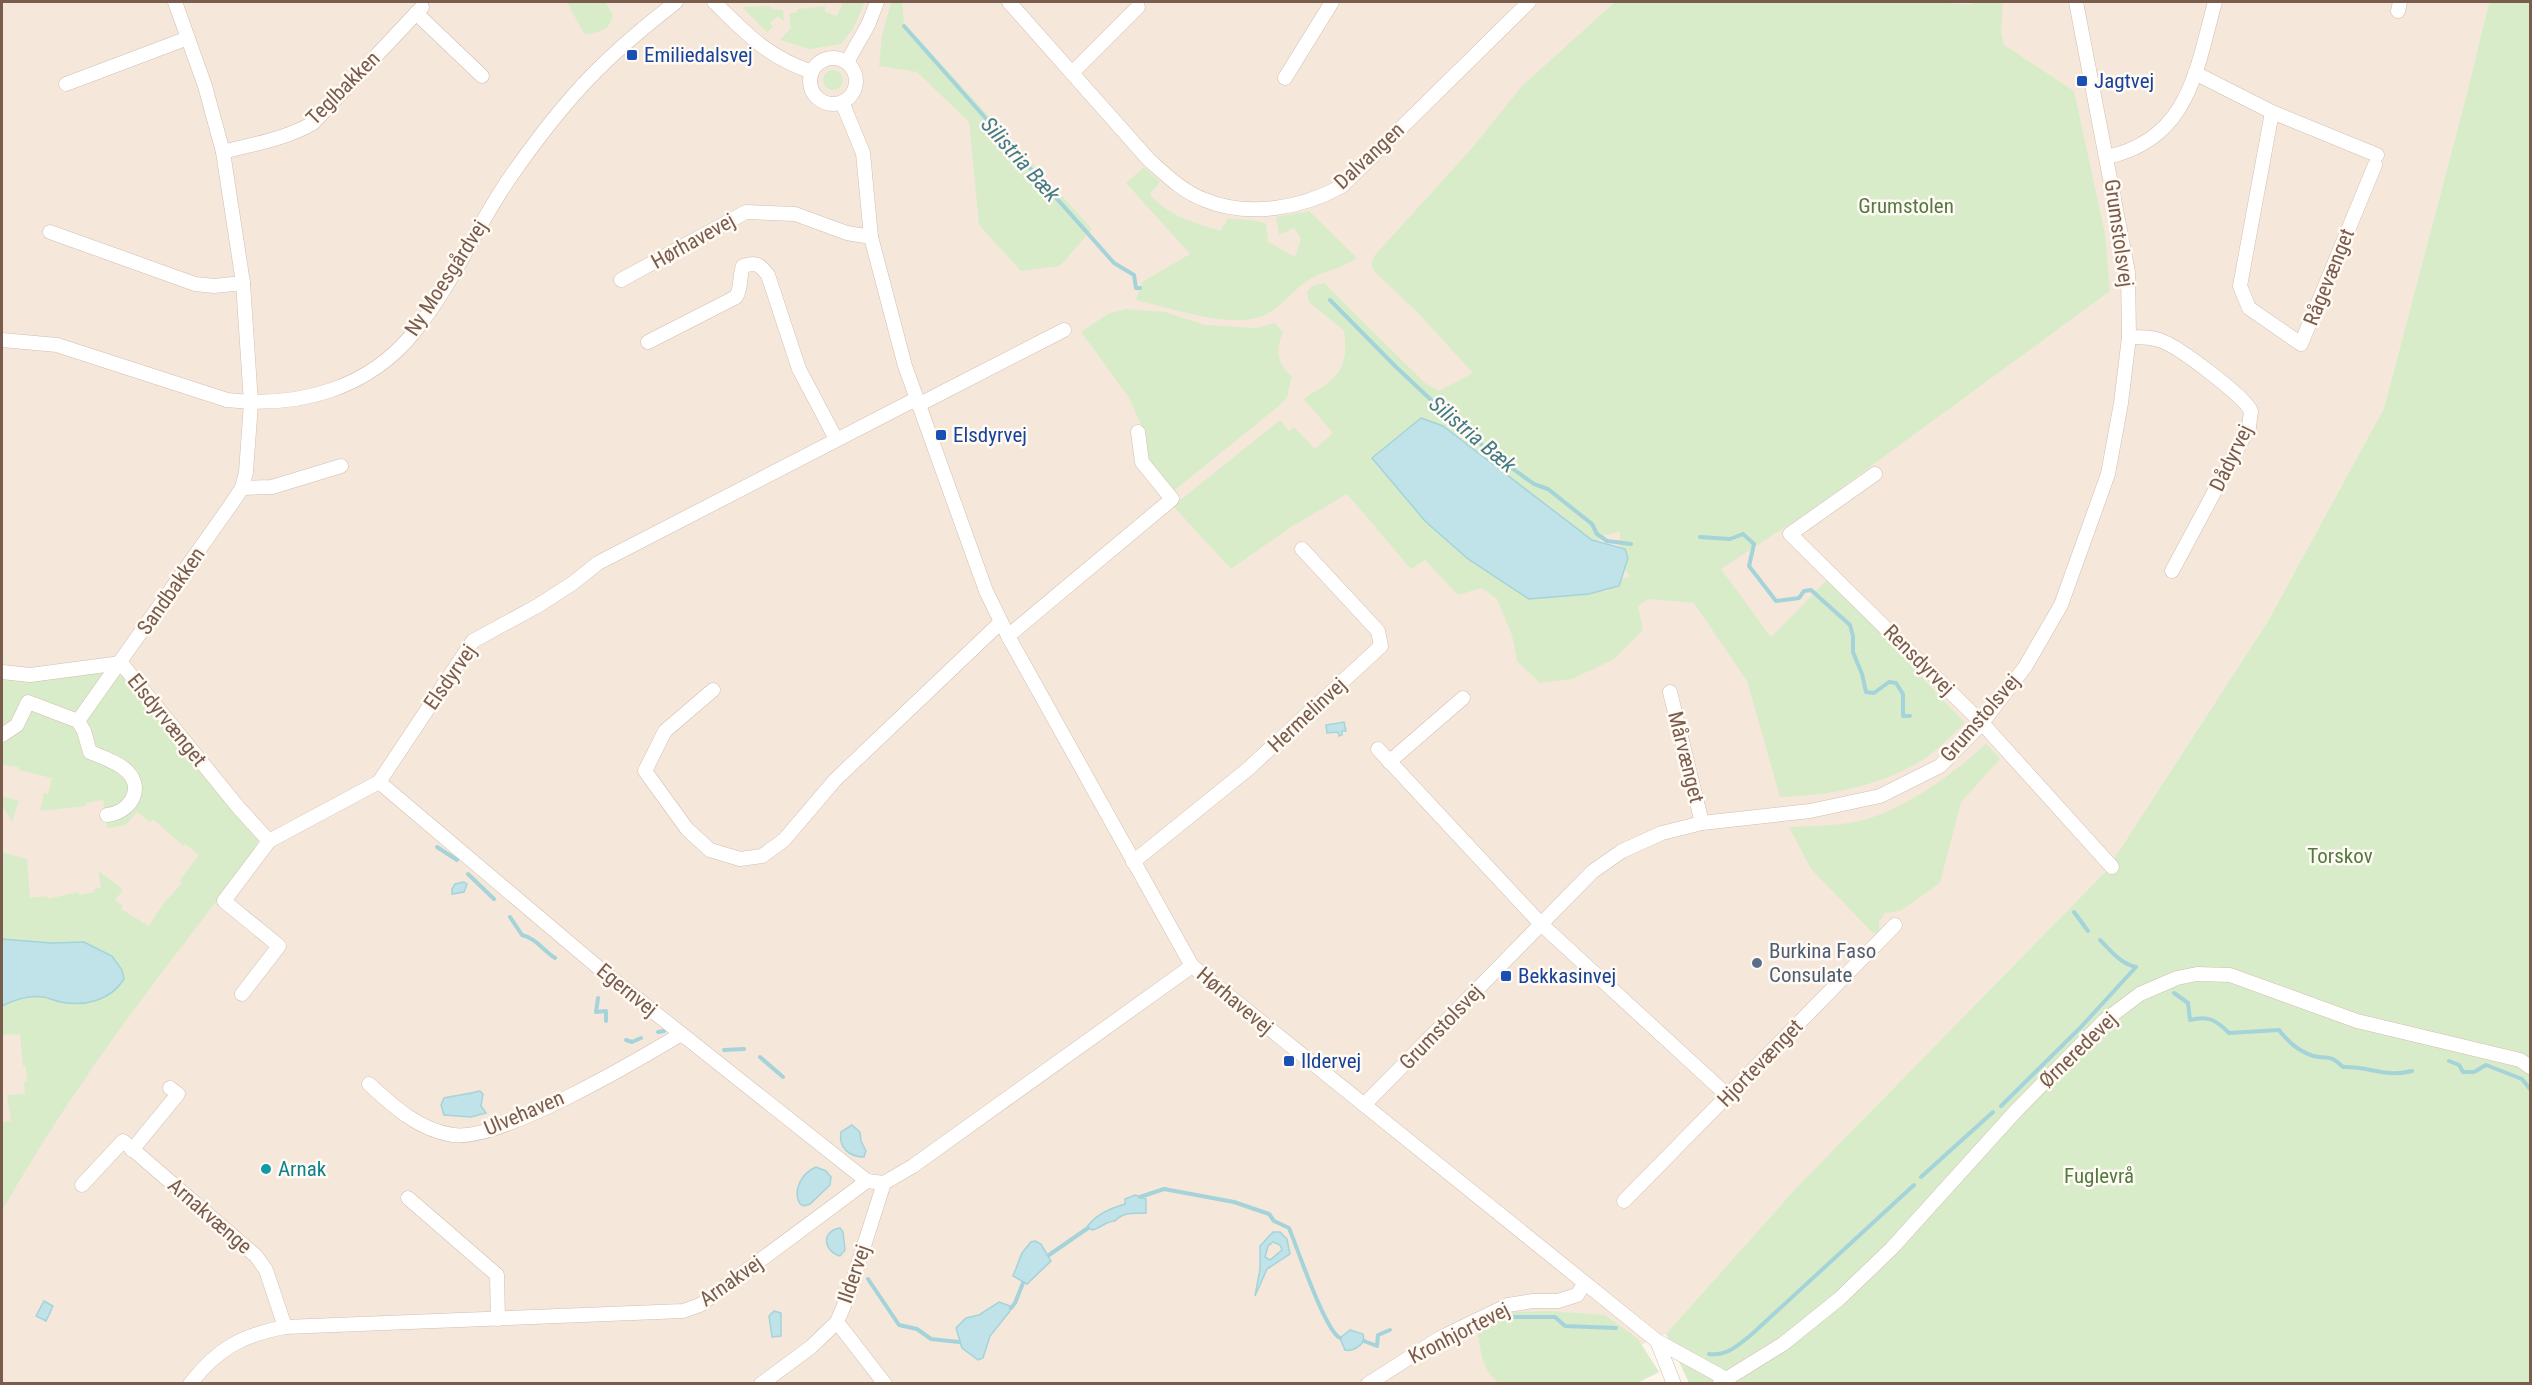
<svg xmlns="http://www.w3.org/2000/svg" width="2532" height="1385" viewBox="0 0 2532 1385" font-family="'Roboto Condensed',sans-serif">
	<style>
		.residential { fill: #f5e8da }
		.green { fill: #d8ecc9; fill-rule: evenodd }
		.water { fill: #bfe3e8; stroke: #a5d3da; stroke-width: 1.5; fill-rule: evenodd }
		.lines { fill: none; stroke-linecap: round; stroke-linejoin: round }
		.stream { stroke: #a5d3da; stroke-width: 4 }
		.minor-casing { stroke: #d1beb0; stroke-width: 15 }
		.minor { stroke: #fff; stroke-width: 14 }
		.transit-dot { fill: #1a4fb4; stroke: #fffaf3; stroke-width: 2 }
		.service-dot { fill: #5c6f8a; stroke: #fffaf3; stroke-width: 2 }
		.culture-dot { fill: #0f9aa8; stroke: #fffaf3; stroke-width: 2 }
		.labels { text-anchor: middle; stroke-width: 5; stroke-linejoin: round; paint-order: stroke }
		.transit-label { font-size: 21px; fill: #164399; stroke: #fffaf3; text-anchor: start }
		.street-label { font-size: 21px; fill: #7a5c4d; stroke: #fffaf3 }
		.park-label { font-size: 21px; fill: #537a41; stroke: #fffaf3 }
		.service-label { font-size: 21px; fill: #4e5e75; stroke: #fffaf3; text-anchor: start }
		.culture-label { font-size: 21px; fill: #0d838f; stroke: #fffaf3; text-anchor: start }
		.water-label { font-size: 22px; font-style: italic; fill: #437c86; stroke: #fffaf3 }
	</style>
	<rect width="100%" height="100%" fill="#fdf6ec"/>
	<!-- residential -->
	<polygon class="residential" points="2,2 2489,2 2468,89 2384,408 2268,621 2106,871 1796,1188 1666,1334 1550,1384 2,1384"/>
	<!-- green -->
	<g class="green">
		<path d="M 567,2 L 605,2 L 613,15 C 610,30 599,33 584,34 Z"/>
		<polygon points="843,2 865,2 853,29 841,44 810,49 780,40 791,28 789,14 797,12 798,9 825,6 825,12 837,16"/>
		<polygon points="891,2 902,2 904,23 1092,229 1060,266 1021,271 979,225 969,122 917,72 879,66 882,36"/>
		<path d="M 1615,2 L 1936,2 L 1970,5 L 1976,2 L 2003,2 L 2001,32 L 2004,45 L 2074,91 L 2105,234 L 2110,291 L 1811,510 L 1721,569 L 1771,637 L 1829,578 L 1965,723 C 1951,736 1936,752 1919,762 C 1873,788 1831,795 1780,797 L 1747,681 L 1694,603 L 1648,599 L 1638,606 L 1643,630 L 1614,659 L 1572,679 L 1540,683 L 1517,661 L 1512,635 L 1497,599 L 1482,588 L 1458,595 L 1425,560 L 1411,569 L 1347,494 L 1291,527 L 1231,569 L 1173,506 L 1280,420 L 1289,431 L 1294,427 L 1315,449 L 1333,433 L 1304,399 C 1312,392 1321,389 1328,383 C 1346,369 1347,352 1344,331 L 1309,302 L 1307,292 L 1312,286 L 1324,283 L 1425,383 L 1439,391 L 1473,373 L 1419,314 L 1374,271 L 1371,263 L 1375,255 L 1473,147 L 1522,86 ZM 1620,532 C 1621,547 1617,565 1630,576 L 1617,581 L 1608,591 L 1587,593 L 1570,579 L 1602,536 Z"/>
		<polygon points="2489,2 2530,2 2530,1383 1689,1383 1666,1334 1796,1188 2106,871 2268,621 2384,408 2468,89"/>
		<polygon points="771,6 771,9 783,10 784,21 778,16 770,23 773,27 767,32 742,7"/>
		<circle cx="833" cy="80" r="10"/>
		<path d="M 1144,167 L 1160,182 L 1150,194 C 1165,215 1196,223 1220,231 L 1228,218 C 1238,220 1259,219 1266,224 L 1268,242 L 1295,257 L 1301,239 L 1294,228 L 1279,235 L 1276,217 L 1309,211 L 1357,258 C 1341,269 1322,271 1307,281 C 1293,290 1283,306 1267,314 C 1234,331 1172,308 1136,300 L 1142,282 L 1190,254 L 1126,183 Z"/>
		<path d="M 1125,309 L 1165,312 L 1205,325 L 1256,328 L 1275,323 L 1283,333 C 1275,349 1277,365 1292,376 L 1287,397 L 1280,405 L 1171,493 L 1147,460 L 1140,422 L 1128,396 L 1081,332 L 1108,314 Z"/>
		<path d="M 98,673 L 122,676 L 129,683 L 259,836 L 255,852 C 165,967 74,1083 2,1211 L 2,1122 L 11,1121 L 7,1095 L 25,1094 L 24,1082 L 27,1081 L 26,1066 L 23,1066 L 20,1034 L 3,1035 L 2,1039 L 2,852 L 27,859 L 30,898 L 47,896 L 48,899 L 78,892 L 79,895 L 94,892 L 94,889 L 101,888 L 98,870 L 123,890 L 115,900 L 123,906 L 121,909 L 149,926 L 163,904 L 182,883 L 180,880 L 199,855 L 185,844 L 183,846 L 153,819 L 150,822 L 137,812 L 126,825 L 107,828 L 103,800 L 86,803 L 86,806 L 40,811 L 44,793 L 48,794 L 52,778 L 19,770 L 19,767 L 2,765 L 2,678 L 16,681 Z"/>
		<path d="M 1986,743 L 2000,759 L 1961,802 L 1940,883 L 1900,911 L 1885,913 L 1879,922 L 1879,932 L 1873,933 L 1811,869 L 1789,827 C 1809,826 1829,826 1849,823 C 1896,816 1952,776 1986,743 Z"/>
		<polygon points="2,796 19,801 12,822 2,805"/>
		<path d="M 1549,1311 L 1605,1315 L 1638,1339 L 1659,1372 L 1637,1383 L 1540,1384 L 1538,1382 L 1499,1383 C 1481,1369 1481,1351 1477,1329 L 1513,1312 Z"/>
	</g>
	<!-- water -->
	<g class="water">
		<polygon points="1421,418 1443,426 1592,540 1625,549 1628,558 1619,586 1589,594 1529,599 1468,559 1425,521 1372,458"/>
		<polygon points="1344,722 1346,731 1342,731 1342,735 1339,736 1338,732 1327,733 1326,725"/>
		<polygon points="464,882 467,884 464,892 452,894 452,889 455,884"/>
		<path d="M 2,939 L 51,943 L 84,942 L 112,956 L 122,970 L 124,979 C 111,1000 85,1007 61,1002 C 55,1001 49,998 43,997 C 29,995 14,1000 2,1006 Z"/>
		<path d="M 480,1091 L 483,1094 L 481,1106 L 486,1113 L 471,1117 L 444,1115 L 441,1105 L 444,1098 C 457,1095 468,1094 480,1091 Z"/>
		<path d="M 852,1125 L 860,1132 L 861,1141 L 866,1151 L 864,1157 C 849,1157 838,1147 841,1132 Z"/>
		<path d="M 816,1167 L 826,1171 L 831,1177 L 830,1185 L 810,1204 L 804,1206 L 800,1204 C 792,1190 802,1173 816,1167 Z"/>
		<path d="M 1135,1195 L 1146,1199 L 1146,1213 C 1135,1214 1124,1211 1115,1221 C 1106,1221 1101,1228 1092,1230 L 1087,1227 C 1096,1214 1111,1208 1125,1204 L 1125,1199 Z"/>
		<path d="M 840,1228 L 843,1232 L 845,1250 L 840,1256 C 823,1251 821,1231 840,1228 Z"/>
		<path d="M 1273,1232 L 1280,1232 L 1287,1239 L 1290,1254 L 1267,1269 L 1255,1296 L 1260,1269 L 1260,1246 ZM 1273,1242 L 1280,1245 L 1282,1250 L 1270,1260 L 1265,1257 L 1268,1246 Z"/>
		<polygon points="1035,1241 1041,1244 1051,1261 1027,1284 1013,1276 1022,1253 1031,1242"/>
		<polygon points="44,1301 53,1306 46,1321 36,1316"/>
		<polygon points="999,1302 1010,1306 1010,1311 990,1336 983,1358 978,1360 962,1348 956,1328 966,1318 979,1315"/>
		<polygon points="774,1311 781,1313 781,1336 772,1337 769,1316"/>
		<path d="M 1350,1330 L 1363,1334 L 1364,1341 C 1359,1347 1353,1352 1345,1350 L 1340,1338 Z"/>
	</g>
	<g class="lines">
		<!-- stream -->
		<g class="stream">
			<polyline points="904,26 1114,263 1134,275 1136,288 1140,288"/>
			<polyline points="1330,300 1396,367 1459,426 1472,433 1484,448 1534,484 1548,489 1592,524 1597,534 1607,541 1631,544"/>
			<polyline points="1700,537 1730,539 1743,534 1754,544 1749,566 1776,601 1799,598 1804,591 1811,590 1850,625 1853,636 1853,652 1862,674 1866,692 1874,693 1889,682 1896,683 1903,694 1903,716 1910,716"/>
			<polyline points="437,847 457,860"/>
			<polyline points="468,874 494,899"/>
			<polyline points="2074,912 2088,931"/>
			<path d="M 510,917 L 522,935 C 535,938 543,950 555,958"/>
			<path d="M 2174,993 L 2188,1003 L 2190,1020 C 2208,1015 2216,1020 2229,1033 L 2279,1030 C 2288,1042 2298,1051 2313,1056 C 2330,1060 2328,1053 2343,1067 C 2369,1066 2385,1078 2412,1071"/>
			<polyline points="598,998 596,1012 606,1011 606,1021"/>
			<polyline points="658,1032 664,1031"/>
			<polyline points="626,1040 632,1042 641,1038"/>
			<polyline points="724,1050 744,1049"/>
			<polyline points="760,1057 783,1077"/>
			<polyline points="2449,1061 2459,1065 2463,1072 2474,1072 2486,1065 2522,1079 2530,1089"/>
			<path d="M 2001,1106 L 2080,1028 L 2136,967 C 2121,964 2111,951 2100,940"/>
			<polyline points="1921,1177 1993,1112"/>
			<path d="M 1140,1197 L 1164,1189 L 1234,1202 L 1269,1214 L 1274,1221 L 1289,1228 C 1297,1247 1325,1331 1340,1338"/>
			<polyline points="1049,1255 1088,1228"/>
			<polyline points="868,1279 899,1325 917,1329 931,1339 959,1342"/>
			<polyline points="1011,1308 1015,1303 1023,1283"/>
			<polyline points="1509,1317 1555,1317 1565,1326 1616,1328"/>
			<polyline points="1364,1341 1377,1346 1378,1335 1390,1330"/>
			<path d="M 1709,1354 C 1727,1356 1737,1346 1751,1335 L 1914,1185"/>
		</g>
		<defs>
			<g id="minor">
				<path d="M 714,2 C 748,35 766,56 812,72"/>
				<path d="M 1009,2 L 1149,160 C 1166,175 1183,192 1205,200 C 1249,218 1302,208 1342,186 L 1529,2"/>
				<polyline points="2398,11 2400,2"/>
				<polyline points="416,13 482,76"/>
				<circle cx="833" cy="81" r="23"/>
				<polyline points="847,62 868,25 877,2"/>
				<polyline points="1072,73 1138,7"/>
				<polyline points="2195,73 2272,112 2240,286 2249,308 2301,344 2375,165"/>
				<polyline points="1285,78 1332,2"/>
				<polyline points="66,84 188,38"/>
				<polyline points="842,102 863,153 871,237 905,366 986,591 1008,636 1192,966 1657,1341 1726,1379"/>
				<polyline points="2272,112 2377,155"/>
				<path d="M 223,152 C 253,144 286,139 313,123 L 422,7"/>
				<path d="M 2107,157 C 2189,139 2196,71 2215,2"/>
				<polyline points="50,232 195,284 214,286 243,283"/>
				<polyline points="621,280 746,212 795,214 847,233 871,237"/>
				<path d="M 2129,337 C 2140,337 2152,337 2162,341 C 2179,347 2244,396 2251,411 L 2249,427 L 2172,571"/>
				<path d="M 2,340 L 57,345 L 227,400 C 299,408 369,389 415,331 C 453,284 476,226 511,176 C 530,149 550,122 572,97 C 603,61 639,31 676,2"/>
				<path d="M 648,342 L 736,297 C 742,287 739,277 743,266 C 756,261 760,265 768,275 L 799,369 L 836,439"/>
				<polyline points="918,405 1064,330"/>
				<polyline points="1875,474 1790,534 1982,723 2112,867"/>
				<polyline points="242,488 272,487 341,466"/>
				<polyline points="1008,636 1172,499 1142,462 1138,432"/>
				<polyline points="2,672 30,675 121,663 238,807 269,841"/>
				<polyline points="713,690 665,731 645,771 687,829 710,850 740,859 762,856 784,840 835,780 1001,622"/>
				<polyline points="1670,692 1702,823"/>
				<polyline points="78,721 230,506 242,488 246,472 251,403 243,283 223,152 205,86 175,2"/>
				<path d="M 2,735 L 17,725 L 28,702 L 78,721 L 84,731 L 90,752 C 102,757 118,762 128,772 C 145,791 128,813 107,815"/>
				<polyline points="1378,749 1541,924 1728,1096"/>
				<polyline points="1389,762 1463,698"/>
				<polyline points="379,782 606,974 867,1181 884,1183"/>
				<polyline points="1133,862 1248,769 1381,646 1378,631 1302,549"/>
				<polyline points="242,994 279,946 224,901 269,841 379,782 473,641 539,605 573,583 598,563 916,399"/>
				<path d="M 369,1084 C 394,1107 419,1130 453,1135 C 499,1142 638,1060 681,1034"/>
				<polyline points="1364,1105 1592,872 1622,851 1662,833 1702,823 1810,811 1880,796 1940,766 1982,723 2025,667 2061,605 2108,474 2121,403 2129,337 2128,272 2076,2"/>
				<polyline points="132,1150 178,1094 170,1088"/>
				<polyline points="82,1185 123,1141 256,1256 266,1270 285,1327"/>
				<polyline points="408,1198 497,1275 498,1319"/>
				<polyline points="1624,1201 1895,925"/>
				<polyline points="837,1322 885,1384"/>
				<polyline points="1657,1341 1674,1384"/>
				<polyline points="1720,1383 1783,1344 1839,1299 1892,1248 2014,1113 2104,1021 2140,994 2177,978 2197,974 2230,975 2357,1021 2520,1060 2530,1067"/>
				<path d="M 190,1384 C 217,1349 242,1335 285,1327 L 683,1311 L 700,1305 L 867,1181"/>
				<polyline points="761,1384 811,1347 837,1322 848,1296 884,1183 913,1166 1192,966"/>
				<polyline points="1368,1384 1440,1338 1508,1305 1533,1301 1558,1301 1577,1295 1585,1283"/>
			</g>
		</defs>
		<!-- minor casing -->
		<use href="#minor" class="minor-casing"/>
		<!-- minor -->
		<use href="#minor" class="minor"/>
	</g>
	<!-- markers -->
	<g class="transit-dot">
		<rect x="626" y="49" width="12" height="12" rx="3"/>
		<rect x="2076" y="75" width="12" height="12" rx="3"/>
		<rect x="935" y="429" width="12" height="12" rx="3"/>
		<rect x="1500" y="970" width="12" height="12" rx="3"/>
		<rect x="1283" y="1055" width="12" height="12" rx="3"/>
	</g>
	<circle class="service-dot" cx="1757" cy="963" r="6"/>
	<circle class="culture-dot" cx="266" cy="1169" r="6"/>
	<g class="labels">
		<!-- transit labels -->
		<g class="transit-label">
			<text x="644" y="62">Emiliedalsvej</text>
			<text x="2094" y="88">Jagtvej</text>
			<text x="953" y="442">Elsdyrvej</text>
			<text x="1518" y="983">Bekkasinvej</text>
			<text x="1301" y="1068">Ildervej</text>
		</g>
		<!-- street labels -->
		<g class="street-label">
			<text transform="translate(343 88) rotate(-45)" y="7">Teglbakken</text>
			<text transform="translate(1369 156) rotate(-43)" y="7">Dalvangen</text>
			<text transform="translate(2119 233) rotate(82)" y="7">Grumstolsvej</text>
			<text transform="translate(693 241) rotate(-29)" y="7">Hørhavevej</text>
			<text transform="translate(2329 277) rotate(-68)" y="7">Rågevænget</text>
			<text transform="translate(446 278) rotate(-57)" y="7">Ny Moesgårdvej</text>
			<text transform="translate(2231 458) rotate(-64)" y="7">Dådyrvej</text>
			<text transform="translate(171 591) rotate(-55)" y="7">Sandbakken</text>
			<text transform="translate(1919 660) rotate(45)" y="7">Rensdyrvej</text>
			<text transform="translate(450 677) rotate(-55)" y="7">Elsdyrvej</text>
			<text transform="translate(1307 715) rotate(-43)" y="7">Hermelinvej</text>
			<text transform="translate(1980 718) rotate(-49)" y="7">Grumstolsvej</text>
			<text transform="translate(167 720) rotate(51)" y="7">Elsdyrvænget</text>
			<text transform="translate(1686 757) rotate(76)" y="7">Mårvænget</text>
			<text transform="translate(627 990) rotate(39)" y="7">Egernvej</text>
			<text transform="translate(1235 1001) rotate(40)" y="7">Hørhavevej</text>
			<text transform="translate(1441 1027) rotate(-46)" y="7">Grumstolsvej</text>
			<text transform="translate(2078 1050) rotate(-44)" y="7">Ørneredevej</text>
			<text transform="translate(1760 1063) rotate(-46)" y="7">Hjortevænget</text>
			<text transform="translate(524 1113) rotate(-23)" y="7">Ulvehaven</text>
			<text transform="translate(210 1216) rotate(41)" y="7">Arnakvænge</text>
			<text transform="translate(854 1274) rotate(-71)" y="7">Ildervej</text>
			<text transform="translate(731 1281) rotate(-35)" y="7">Arnakvej</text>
			<text transform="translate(1459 1333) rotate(-27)" y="7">Kronhjortevej</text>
		</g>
		<!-- park labels -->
		<g class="park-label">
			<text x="1906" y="213">Grumstolen</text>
			<text x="2340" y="863">Torskov</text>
			<text x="2099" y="1183">Fuglevrå</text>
		</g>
		<!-- service labels -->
		<g class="service-label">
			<text x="1769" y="958">Burkina Faso<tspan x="1769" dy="24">Consulate</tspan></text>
		</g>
		<!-- culture labels -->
		<g class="culture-label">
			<text x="278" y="1176">Arnak</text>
		</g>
		<!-- water labels -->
		<g class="water-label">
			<text transform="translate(1021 159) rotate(48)" y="8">Silistria Bæk</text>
			<text transform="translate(1473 434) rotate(40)" y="8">Silistria Bæk</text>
		</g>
	</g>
	<!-- border -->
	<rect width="2532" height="1385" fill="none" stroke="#7a5c4d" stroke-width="6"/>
</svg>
